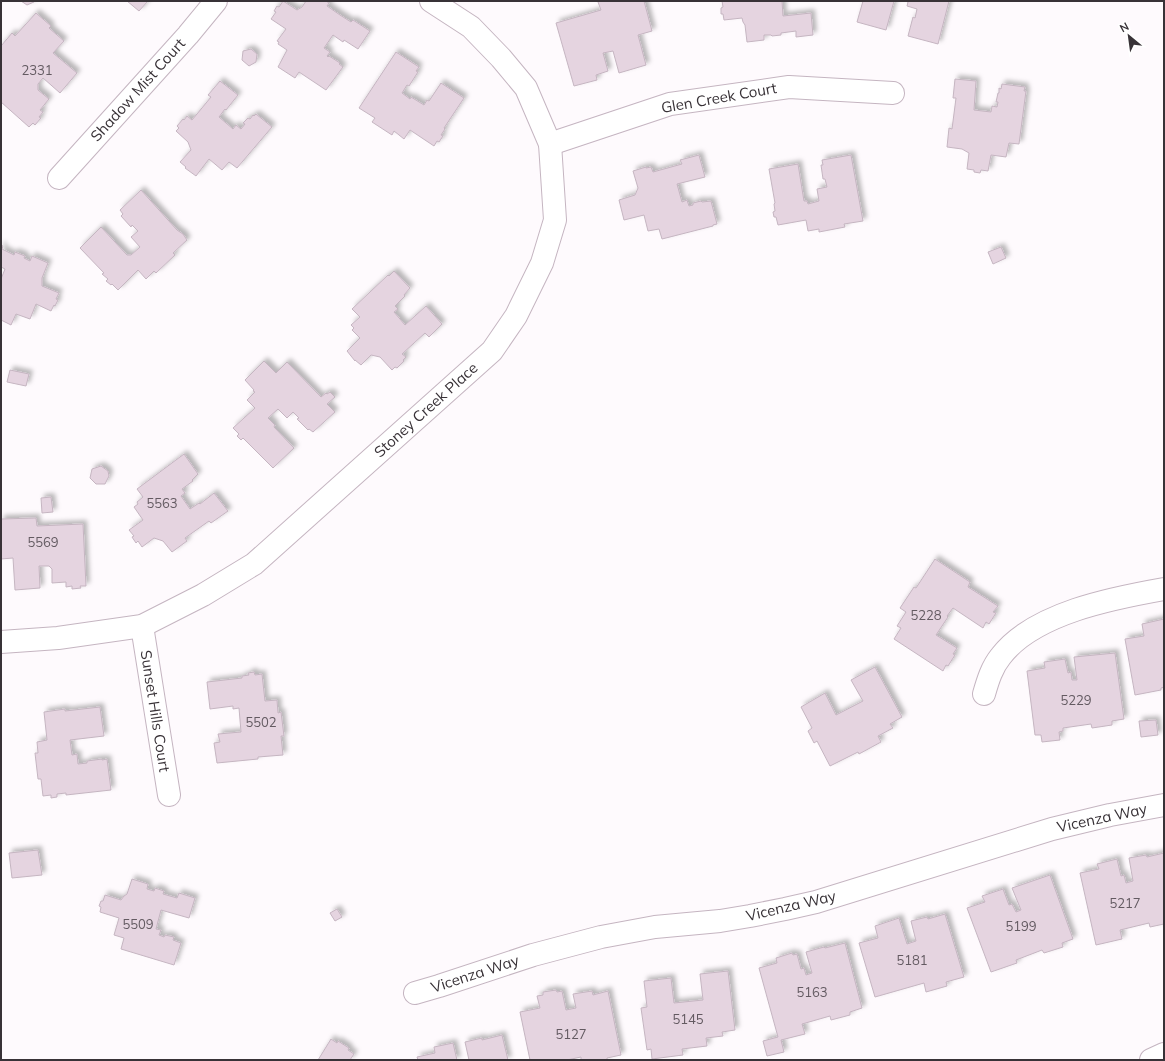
<svg xmlns="http://www.w3.org/2000/svg" width="1165" height="1061" viewBox="0 0 1165 1061" font-family="Mulish,sans-serif">
	<style>
		.building { fill: #e5d4e0; stroke: #c5b5c1; filter: url(#shadow) }
		.lines { fill: none; stroke-linecap: round; stroke-linejoin: round }
		.minor-casing { stroke: #c5b5c1; stroke-width: 24 }
		.minor { stroke: #fff; stroke-width: 22 }
		.labels { text-anchor: middle; stroke-width: 3; stroke-linejoin: round; paint-order: stroke }
		.number-label { font-size: 13px; fill: #635a61 }
		.street-label { font-size: 15px; fill: #383237; stroke: #fff }
	</style>
	<defs>
		<filter id="shadow"><feDropShadow dx="3.5" dy="-3.5" stdDeviation="2" flood-color="#0004"/></filter>
	</defs>
	<rect width="100%" height="100%" fill="#fefafd"/>
	<!-- building -->
	<g class="building">
		<polygon points="21,1 34,1 34,2 27,5"/>
		<polygon points="127,1 148,1 139,11"/>
		<polygon points="283,1 297,10 302,7 306,1 326,1 329,3 327,6 340,15 351,22 353,20 370,31 358,49 344,40 343,42 333,35 324,48 330,52 327,56 328,57 329,56 340,63 339,64 343,67 326,90 299,72 295,78 278,67 287,50 278,44 279,42 277,41 286,29 271,19 276,12 274,11 277,6 279,7"/>
		<polygon points="600,1 644,1 652,31 638,35 646,65 619,73 613,51 603,53 608,71 596,75 597,80 574,86 556,23 601,10 598,2"/>
		<polygon points="722,1 782,1 783,16 811,13 813,35 796,37 796,31 781,33 781,35 772,36 771,35 764,35 764,40 747,42 745,25 743,22 742,18 724,20 723,14 721,14 721,8 723,7"/>
		<polygon points="863,1 894,1 886,30 857,22"/>
		<polygon points="906,1 949,1 938,44 908,36 913,17 915,18 917,9 907,6 908,2"/>
		<polygon points="36,13 51,26 49,28 64,41 53,53 77,73 60,93 43,78 38,84 38,90 49,99 40,110 43,112 39,117 41,118 35,125 33,123 29,127 1,102 1,66 2,65 1,64 1,46 12,33 15,36"/>
		<polygon points="251,49 257,54 256,62 249,66 242,60 243,51"/>
		<polygon points="396,52 419,67 416,71 418,72 409,86 407,85 402,93 410,99 411,97 424,105 427,100 429,101 441,83 464,98 444,128 445,129 441,135 443,136 439,142 437,141 434,146 410,130 404,139 394,131 392,135 372,122 375,118 359,108"/>
		<polygon points="955,79 976,81 974,110 991,112 992,106 997,107 998,102 996,102 998,93 999,93 999,88 1001,89 1002,84 1025,87 1024,91 1026,91 1019,144 1009,143 1006,157 991,155 988,171 981,170 980,173 974,172 974,170 967,169 969,153 962,149 947,147 949,128 952,129 956,98 953,98"/>
		<polygon points="220,81 238,95 226,110 225,109 219,117 233,129 236,125 241,129 245,124 243,123 248,118 250,119 253,115 254,116 256,114 272,127 237,168 229,162 222,170 209,159 196,176 185,168 186,167 180,162 191,150 188,142 176,131 179,128 177,126 183,119 184,120 187,116 192,120 211,97 208,95"/>
		<polygon points="699,155 705,177 677,184 682,202 687,200 689,206 693,205 693,203 701,201 702,202 711,201 717,224 713,225 713,226 662,239 659,229 648,231 644,215 624,220 619,200 635,195 638,188 633,171 646,167 646,168 651,167 653,172 682,164 680,160"/>
		<polygon points="851,155 863,221 844,224 845,227 819,232 819,229 808,231 806,220 778,225 776,217 774,217 773,212 775,211 774,204 775,203 769,169 798,164 804,201 807,201 808,204 819,201 817,189 827,187 825,179 823,179 821,165 823,165 822,160"/>
		<polygon points="141,190 177,230 183,234 187,240 173,253 175,255 156,273 154,271 146,279 138,270 118,290 112,284 111,285 106,281 108,279 102,274 104,273 80,248 101,227 127,255 131,255 140,247 131,237 138,231 132,225 131,227 121,216 123,214 120,210"/>
		<polygon points="1,245 3,246 2,249 14,255 15,252 25,256 24,258 30,261 32,256 48,263 42,278 42,286 59,293 56,299 58,300 55,306 54,305 51,311 36,304 30,319 16,314 11,325 1,320 1,279 5,269 1,267"/>
		<polygon points="1001,247 1006,258 993,264 988,252"/>
		<polygon points="394,271 410,288 404,295 405,296 395,306 398,309 394,312 405,325 426,306 442,324 429,337 425,333 402,354 406,357 403,360 404,361 397,368 395,367 392,370 380,357 371,355 361,365 355,360 355,361 347,351 360,338 352,330 354,328 351,325 360,317 352,309 388,275 389,276"/>
		<polygon points="264,361 276,373 287,362 321,397 326,393 327,394 330,392 335,397 327,404 335,412 313,432 309,429 308,430 297,419 299,418 293,412 287,418 278,409 268,418 275,425 274,427 294,448 273,468 243,438 241,440 237,436 239,434 233,428 255,408 247,400 255,392 253,391 254,390 245,380"/>
		<polygon points="10,370 29,374 26,386 7,382"/>
		<polygon points="184,454 198,474 192,480 193,481 182,489 185,493 181,496 190,509 199,503 200,504 214,493 228,511 211,523 209,521 185,538 187,541 172,552 163,541 154,538 142,547 138,541 136,543 132,537 134,536 129,530 143,520 134,507 138,504 137,502 143,497 137,489"/>
		<polygon points="101,466 108,471 109,476 105,484 96,484 90,478 92,469"/>
		<polygon points="51,497 53,512 42,513 41,498"/>
		<polygon points="36,518 37,526 83,524 86,586 80,586 81,588 72,589 72,586 66,587 66,582 52,583 52,569 49,566 39,566 40,588 15,590 13,558 1,559 1,519"/>
		<polygon points="935,559 970,582 968,587 998,606 993,612 996,613 989,624 986,622 983,628 953,608 947,616 948,617 936,635 957,648 953,654 955,655 948,666 946,665 943,671 894,639 901,628 897,626 906,612 900,608 914,587 916,588"/>
		<polygon points="1164,619 1164,687 1161,688 1161,690 1135,695 1125,639 1144,636 1142,624"/>
		<polygon points="1115,653 1124,719 1112,721 1112,725 1092,728 1091,724 1063,728 1063,731 1059,732 1060,740 1042,742 1041,735 1035,735 1027,671 1045,668 1044,662 1065,659 1068,673 1071,672 1072,680 1077,680 1074,657"/>
		<polygon points="875,667 902,717 890,724 893,728 878,736 881,742 859,754 858,752 830,766 817,741 814,743 808,731 812,728 801,707 825,693 836,715 863,701 851,680"/>
		<polygon points="254,672 255,675 262,674 265,701 277,700 278,713 281,712 284,736 281,736 283,755 258,757 258,759 217,763 214,743 220,742 218,734 241,732 239,708 233,709 233,706 210,709 207,682 242,678 242,676 249,675 248,673"/>
		<polygon points="100,707 104,736 70,740 72,755 77,754 78,764 87,763 87,761 102,759 102,760 107,759 111,790 66,795 66,793 57,794 57,797 51,798 51,795 43,796 41,779 38,779 35,753 38,753 37,742 47,740 44,712 65,709 65,711"/>
		<polygon points="1156,720 1158,735 1141,737 1139,721"/>
		<polygon points="38,850 42,875 12,878 9,853"/>
		<polygon points="1164,853 1164,924 1150,927 1149,923 1120,930 1122,939 1096,945 1080,873 1099,869 1097,864 1117,859 1121,876 1124,875 1126,883 1133,881 1129,858 1146,855 1147,857"/>
		<polygon points="1050,875 1073,939 1062,943 1063,947 1044,953 1042,950 1016,960 1017,963 991,972 967,908 985,902 982,896 1003,889 1009,905 1012,904 1016,912 1021,910 1012,888"/>
		<polygon points="132,879 148,884 147,889 154,891 155,888 164,891 163,894 177,898 179,893 195,898 189,918 161,910 156,929 161,930 159,935 164,937 165,935 174,937 173,940 181,943 174,965 121,949 124,938 114,935 119,918 100,912 101,907 99,906 101,901 103,901 105,895 121,900 124,896 127,894"/>
		<polygon points="337,909 342,917 335,921 330,913"/>
		<polygon points="945,914 964,977 946,982 947,986 926,992 924,983 875,997 859,943 878,938 875,926 899,918 907,944 916,941 911,921 927,917 928,919"/>
		<polygon points="845,943 862,1008 850,1012 850,1015 831,1020 830,1016 802,1024 805,1034 781,1040 784,1052 767,1056 763,1041 778,1037 759,968 777,963 776,958 792,953 793,955 797,954 801,969 804,968 806,975 812,973 806,952 824,947 825,948"/>
		<polygon points="728,971 735,1030 722,1032 723,1036 706,1038 707,1046 682,1049 683,1055 652,1059 651,1049 647,1050 641,1008 647,1007 644,981 671,978 674,1003 703,1000 700,974"/>
		<polygon points="556,990 557,992 562,991 566,1010 576,1008 573,994 592,991 593,995 608,991 621,1055 607,1058 607,1060 581,1060 581,1057 567,1060 530,1060 520,1012 540,1008 537,996 543,995 543,992"/>
		<polygon points="502,1035 508,1060 469,1060 465,1042 482,1038 482,1040"/>
		<polygon points="331,1039 337,1043 338,1041 349,1048 348,1050 354,1054 350,1060 318,1060"/>
		<polygon points="453,1043 457,1060 418,1060 417,1057 435,1053 434,1047"/>
	</g>
	<g class="lines">
		<defs>
			<g id="minor">
				<polyline points="550,144 670,104 789,87 893,93"/>
				<polyline points="59,178 188,35 216,1"/>
				<polyline points="142,626 169,795"/>
				<polyline points="1,642 58,638 142,626 203,595 254,564 492,351 516,316 542,263 555,220 550,144 526,88 501,58 471,27 431,1"/>
				<path d="M 984,694 C 988,680 992,667 1001,656 C 1034,613 1113,598 1164,589"/>
				<polyline points="415,993 439,986 533,955 601,937 655,927 720,921 750,916 785,909 816,902 1052,829 1110,815 1164,805"/>
				<polyline points="1151,1060 1164,1054"/>
			</g>
		</defs>
		<!-- minor casing -->
		<use href="#minor" class="minor-casing"/>
		<!-- minor -->
		<use href="#minor" class="minor"/>
	</g>
	<g class="labels">
		<!-- number labels -->
		<g class="number-label">
			<text x="37" y="75">2331</text>
			<text x="162" y="508">5563</text>
			<text x="43" y="547">5569</text>
			<text x="926" y="620">5228</text>
			<text x="1076" y="705">5229</text>
			<text x="261" y="727">5502</text>
			<text x="1125" y="908">5217</text>
			<text x="138" y="929">5509</text>
			<text x="1021" y="931">5199</text>
			<text x="912" y="965">5181</text>
			<text x="812" y="997">5163</text>
			<text x="688" y="1024">5145</text>
			<text x="571" y="1039">5127</text>
		</g>
		<!-- street labels -->
		<g class="street-label">
			<text transform="translate(138 90) rotate(-48)" y="5">Shadow Mist Court</text>
			<text transform="translate(719 98) rotate(-10)" y="5">Glen Creek Court</text>
			<text transform="translate(426 410) rotate(-42)" y="5">Stoney Creek Place</text>
			<text transform="translate(155 711) rotate(81)" y="5">Sunset Hills Court</text>
			<text transform="translate(1102 818) rotate(-12)" y="5">Vicenza Way</text>
			<text transform="translate(791 906) rotate(-13)" y="5">Vicenza Way</text>
			<text transform="translate(475 974) rotate(-18)" y="5">Vicenza Way</text>
		</g>
	</g>
	<!-- border -->
	<rect width="1165" height="1061" fill="none" stroke="#383237" stroke-width="4"/>
	<!-- north arrow -->
	<g transform="translate(1129 36) rotate(331)" stroke="#ffffff" stroke-width="3" paint-order="stroke">
	<path d="M0-3L7 15L0 10L-7 15Z" fill="#383237"/>
	<text y="-6" font-size="11" font-weight="bold" text-anchor="middle" fill="#383237">N</text>
	</g>
</svg>
